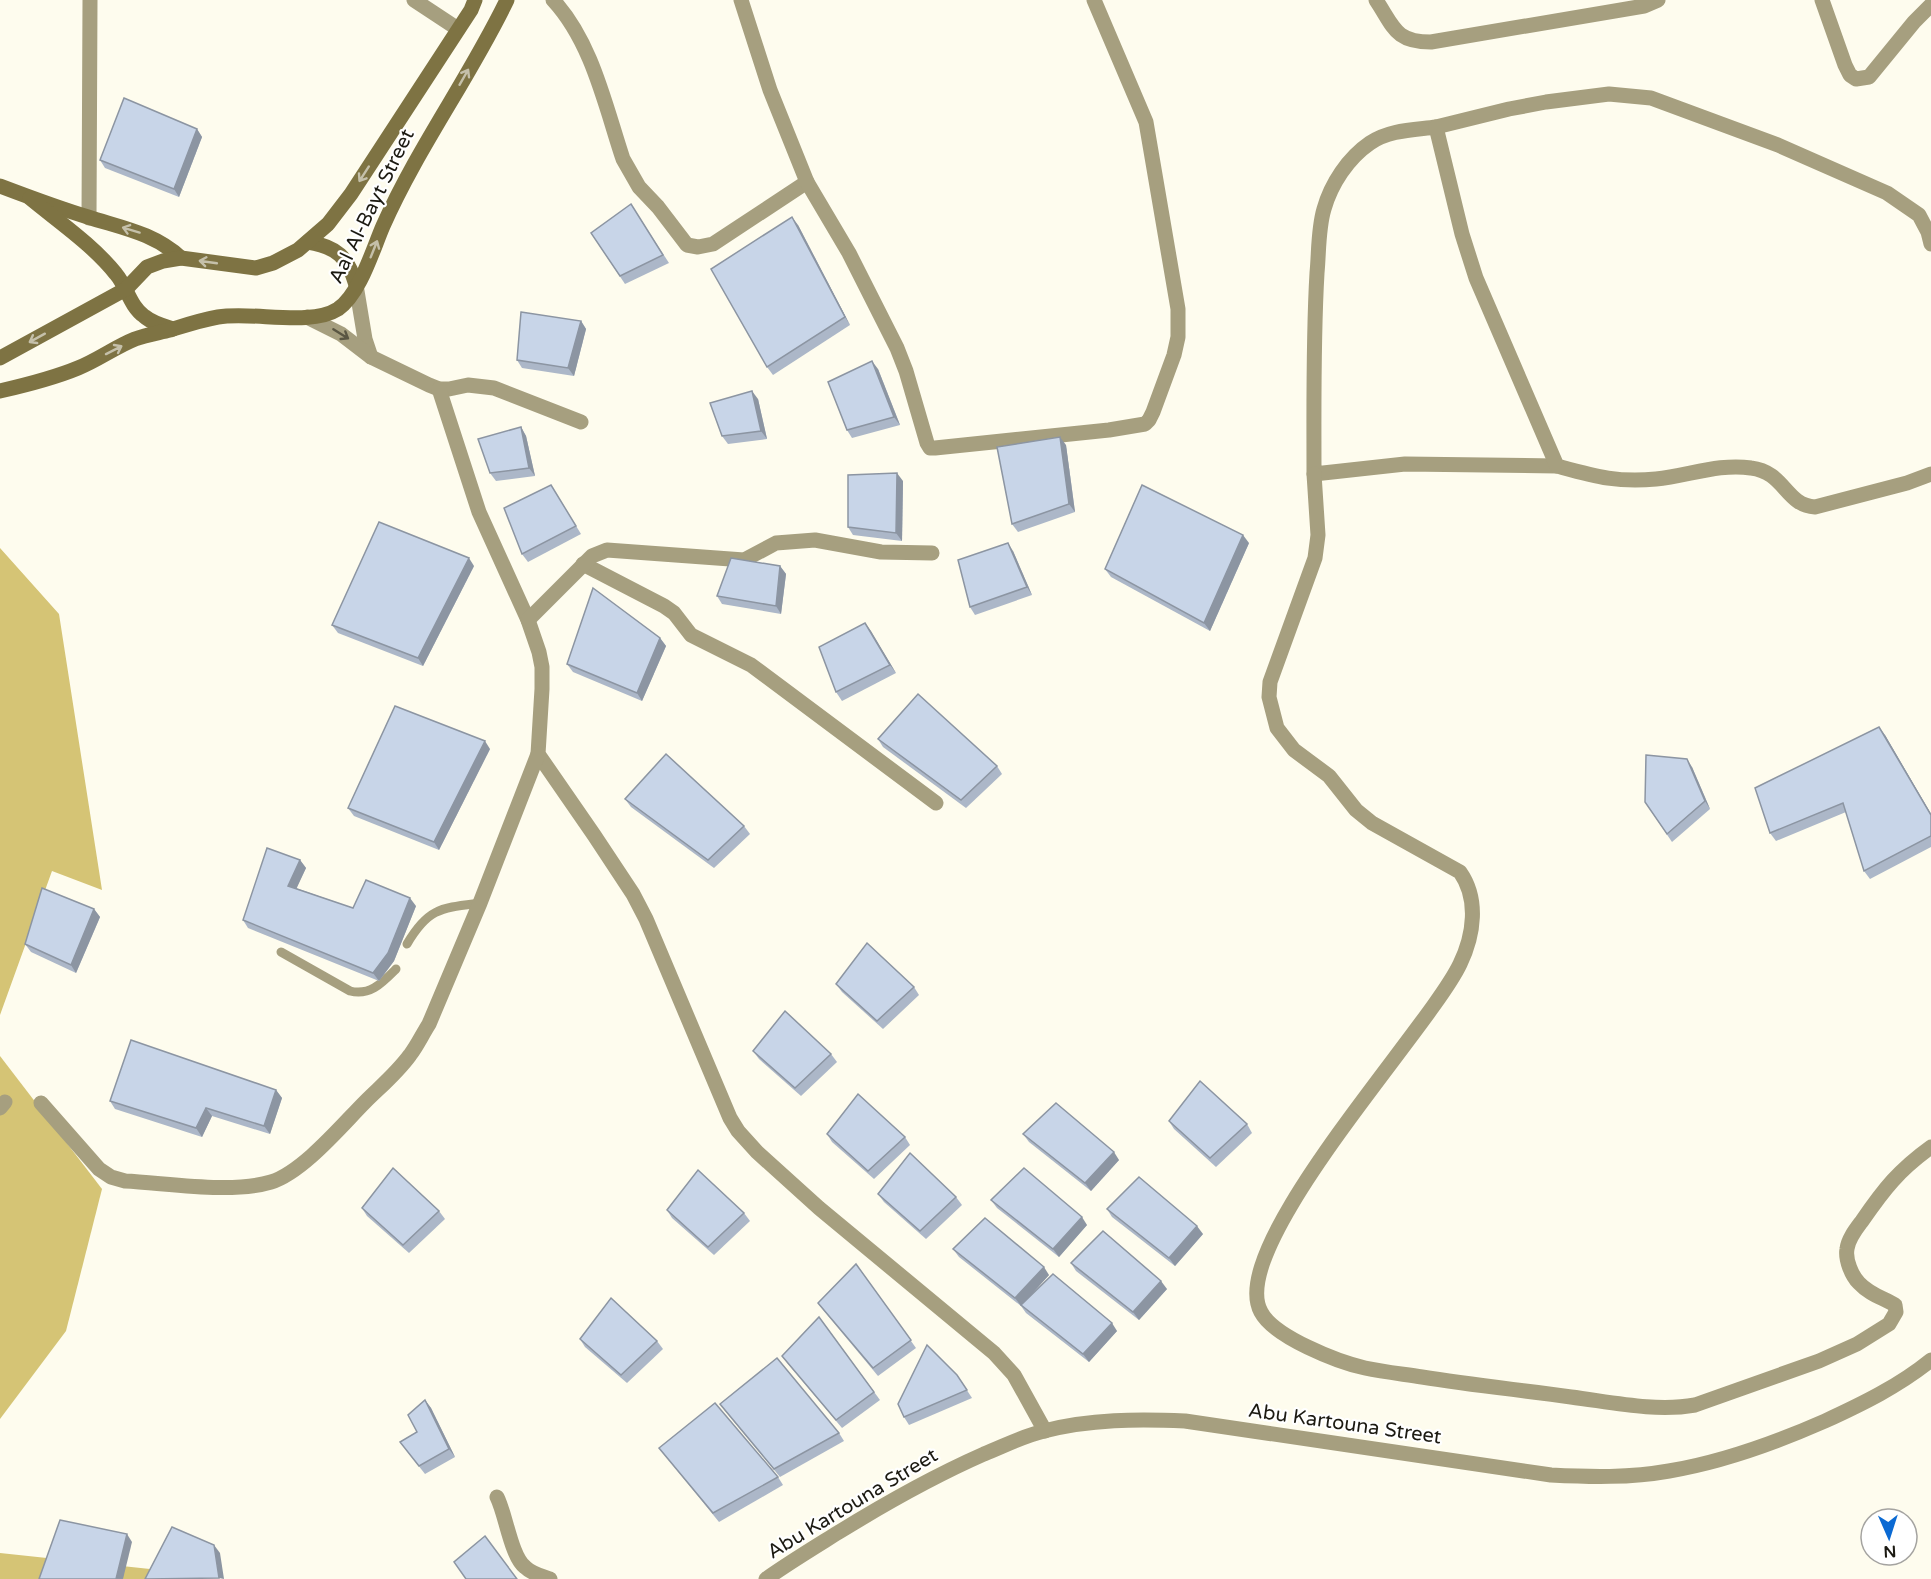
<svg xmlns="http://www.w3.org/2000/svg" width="1931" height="1579" viewBox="0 0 1931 1579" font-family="'Varela Round',sans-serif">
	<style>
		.forest { fill: #d5c475 }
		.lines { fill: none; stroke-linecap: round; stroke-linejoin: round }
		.lane { stroke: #a69f7f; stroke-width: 9 }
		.street { stroke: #a69f7f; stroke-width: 15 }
		.secondary { stroke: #7e7343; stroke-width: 15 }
		.wall { fill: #acb7c8 }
		.shaded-wall { fill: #8c95a2 }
		.building { fill: #c8d5e8; stroke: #8c95a2; stroke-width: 1.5 }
		.oneway { stroke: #c5c0aa }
		.oneway2 { stroke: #5a5643 }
		.labels { text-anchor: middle; stroke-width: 4.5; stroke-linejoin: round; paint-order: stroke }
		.street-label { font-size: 20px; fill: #1c1a12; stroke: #fff }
	</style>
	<rect width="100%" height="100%" fill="#fefcee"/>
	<!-- forest -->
	<g class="forest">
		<polygon points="0,548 59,614 102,890 52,871 0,1015"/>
		<polygon points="0,1056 102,1189 66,1331 0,1419"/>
		<polygon points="0,1553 150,1569 147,1579 0,1579"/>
	</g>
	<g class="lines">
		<!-- lane -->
		<g class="lane">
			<path d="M 407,944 C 428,908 441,908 480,903"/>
			<path d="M 281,952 L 350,991 C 370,996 382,983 396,969"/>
		</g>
		<!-- street -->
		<g class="street">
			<polyline points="414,0 458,29"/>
			<path d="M 553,0 C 592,42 605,105 623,159 L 639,187 L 658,207 L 687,245 L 698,247 L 713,244 L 807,182"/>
			<polyline points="741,0 770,90 807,182 849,253 897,348 906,371 927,443 930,448 935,448 1109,430 1145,424 1149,420 1153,412 1174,355 1178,337 1178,309 1146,122 1094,0"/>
			<path d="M 1376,0 C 1394,27 1395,42 1431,42 L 1644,6 L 1658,0"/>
			<polyline points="1822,0 1845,65 1850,75 1856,79 1869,77 1914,22 1931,5"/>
			<path d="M 1436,127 C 1413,130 1389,130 1370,143 C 1348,158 1331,184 1324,209 C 1318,229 1319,252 1317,273 C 1313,340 1314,407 1314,474 L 1405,464 L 1557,466"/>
			<polyline points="89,218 90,0"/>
			<path d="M 1931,244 L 1928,232 L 1919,215 L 1887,193 L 1778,145 L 1651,98 L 1609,94 L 1546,102 L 1509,109 L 1436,127 L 1462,234 L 1476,278 L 1557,466 C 1594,476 1617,483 1656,479 C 1688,476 1719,463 1751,468 C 1785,472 1785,505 1815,507 L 1907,483 L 1931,474"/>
			<polyline points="356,285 365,339 371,357"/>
			<polyline points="307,317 341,334 371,357 429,385 439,389 449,389 468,385 494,388 581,422"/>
			<polyline points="439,389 479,512 528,620 539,652 542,667 542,689 538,754 594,835 633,894 646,919 730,1118 738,1131 757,1152 819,1208 994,1353 1014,1375 1045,1431"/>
			<path d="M 1314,474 L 1318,535 L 1315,558 L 1270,682 L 1269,697 L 1277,728 L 1294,750 L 1329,776 L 1356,810 L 1372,823 L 1460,872 C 1479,899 1474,935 1460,964 C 1429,1029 1225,1247 1261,1312 C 1274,1337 1338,1362 1365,1368 C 1384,1372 1403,1374 1422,1377 C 1471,1385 1521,1390 1571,1397 C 1611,1402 1655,1412 1695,1405 L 1819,1361 L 1857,1344 L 1889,1324 L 1896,1312 L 1895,1305 C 1883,1298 1869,1294 1859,1283 C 1852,1276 1845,1260 1847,1249 C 1848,1239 1856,1229 1862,1221 C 1884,1189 1899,1170 1931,1147"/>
			<polyline points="583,564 664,606 674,613 691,635 751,665 936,803"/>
			<polyline points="528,620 592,556 607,550 744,560 776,543 815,540 881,552 932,553"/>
			<path d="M 41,1103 L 99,1169 L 111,1177 L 125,1181 C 167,1183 231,1194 271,1182 C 303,1172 342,1125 365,1102 C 380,1087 397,1073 410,1055 C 417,1046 422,1035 429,1024 L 480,903 L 538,754"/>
			<polyline points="0,1108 5,1102"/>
			<path d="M 497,1497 C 506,1515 511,1556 525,1567 C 532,1574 542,1576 550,1579"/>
			<path d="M 766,1579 C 790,1562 815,1547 839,1532 C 886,1503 934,1476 984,1454 C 1004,1446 1023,1436 1044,1431 C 1090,1419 1138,1419 1185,1421 L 1551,1475 C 1590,1477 1630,1478 1669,1471 C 1723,1462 1775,1443 1825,1421 C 1862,1404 1899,1386 1931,1360"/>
		</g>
		<!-- secondary -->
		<g class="secondary">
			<path d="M 0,186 C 29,197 58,208 88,217 C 122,228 154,233 181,258"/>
			<path d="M 30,198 C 59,222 93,245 116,274 C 127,287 130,306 144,316 C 152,323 163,326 173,329"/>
			<path d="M 308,242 C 337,247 348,257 356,285"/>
			<polyline points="0,358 126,289 147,267 163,261 181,258 256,268 273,263 298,250 328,224 351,194 471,10 475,0"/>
			<path d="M 0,391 C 26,385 54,378 78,368 C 98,360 115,347 135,339 C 146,335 158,333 170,330 C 186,325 201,320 218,317 C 253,311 310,327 338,309 C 360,294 373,249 383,226 C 418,147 470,77 507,0"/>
		</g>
	</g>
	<!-- wall -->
	<g class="wall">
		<polygon points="197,129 202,137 179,197 105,168 100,160"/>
		<polygon points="636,212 669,263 625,284 591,233"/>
		<polygon points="798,225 850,325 773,375 767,367"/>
		<polygon points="581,321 586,329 574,376 522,368 517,360"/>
		<polygon points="878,369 900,425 852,438 847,430"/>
		<polygon points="758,399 767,439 728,444 722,436"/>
		<polygon points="521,427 526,436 535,476 496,481 490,473"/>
		<polygon points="1066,445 1075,512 1018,532 1012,524"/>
		<polygon points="903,481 902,541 853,535 848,527"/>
		<polygon points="556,493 581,534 528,562 522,554"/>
		<polygon points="1249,543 1210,631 1111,577 1105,569"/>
		<polygon points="1013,551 1032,595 975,615 970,607"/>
		<polygon points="474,566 423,666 338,633 332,625"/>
		<polygon points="780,566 786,574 781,614 722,604 717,596"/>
		<polygon points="865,623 896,673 842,701 836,692"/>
		<polygon points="660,638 666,646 642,701 573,672 567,664"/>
		<polygon points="1885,735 1931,814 1931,847 1870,879 1864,871 1846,812 1776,841 1770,833"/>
		<polygon points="878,739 997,766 1002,774 966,808 883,747"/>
		<polygon points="490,749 439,850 354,816 348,808"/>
		<polygon points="1692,767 1710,809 1672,842 1645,802"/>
		<polygon points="625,799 744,826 750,834 714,868 631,807"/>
		<polygon points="300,860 306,868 296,888 353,908 416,906 394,961 379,981 248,928 243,920"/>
		<polygon points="94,909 100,917 76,973 31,952 25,944"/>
		<polygon points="836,984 914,987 919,995 883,1029 842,992"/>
		<polygon points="753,1051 831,1054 837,1062 801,1096 759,1059"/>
		<polygon points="276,1090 282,1098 270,1134 212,1116 202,1137 115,1109 110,1101"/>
		<polygon points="1169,1121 1247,1124 1252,1133 1216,1167 1174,1129"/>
		<polygon points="827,1134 905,1137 910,1145 874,1179 832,1142"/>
		<polygon points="1023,1134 1119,1160 1091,1191 1029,1142"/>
		<polygon points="878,1194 956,1197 962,1205 926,1239 884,1202"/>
		<polygon points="991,1200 1087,1225 1059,1257 997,1208"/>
		<polygon points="362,1208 439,1211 445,1219 409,1253 367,1216"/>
		<polygon points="1107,1209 1203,1234 1175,1266 1112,1217"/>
		<polygon points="667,1210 744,1213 750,1221 714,1255 672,1218"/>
		<polygon points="953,1249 1049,1275 1030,1296 1117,1331 1089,1362 1026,1313 1021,1306 959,1257"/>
		<polygon points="1071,1263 1167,1289 1139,1320 1076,1271"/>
		<polygon points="856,1264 916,1348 878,1376 824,1311 818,1303"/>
		<polygon points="819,1317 880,1400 842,1428 788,1364 782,1356"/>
		<polygon points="580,1339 657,1341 663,1349 627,1383 585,1347"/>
		<polygon points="957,1375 972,1398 909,1425 904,1417"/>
		<polygon points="425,1400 431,1408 455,1457 425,1474 400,1442 417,1432"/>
		<polygon points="720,1404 839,1433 844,1441 780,1477 726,1412"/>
		<polygon points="659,1448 778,1477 783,1485 719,1522"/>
	</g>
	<!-- shaded-wall -->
	<g class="shaded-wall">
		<polygon points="197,129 202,137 179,197 174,189"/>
		<polygon points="792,217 798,225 850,325 845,317"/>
		<polygon points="581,321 586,329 574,376 568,368"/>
		<polygon points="872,361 878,369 900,425 894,417"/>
		<polygon points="752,391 758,399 767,439 761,431"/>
		<polygon points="521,427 526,436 535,476 529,468"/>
		<polygon points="1060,437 1066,445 1075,512 1069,504"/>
		<polygon points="897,473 903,481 902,541 896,533"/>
		<polygon points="1243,535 1249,543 1210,631 1204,623"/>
		<polygon points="1008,543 1013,551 1032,595 1027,587"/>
		<polygon points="469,558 474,566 423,666 418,658"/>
		<polygon points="780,566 786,574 781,614 776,606"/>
		<polygon points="865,623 871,631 896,673 890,665"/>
		<polygon points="660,638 666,646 642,701 637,693"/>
		<polygon points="1879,727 1885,735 1931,814 1931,815"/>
		<polygon points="485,741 490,749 439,850 434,842"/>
		<polygon points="1687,759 1692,767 1710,809 1705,801"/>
		<polygon points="300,860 306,868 294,894 288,886"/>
		<polygon points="410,898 416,906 394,961 379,981 373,973"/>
		<polygon points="94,909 100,917 76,973 71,965"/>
		<polygon points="276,1090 282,1098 270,1134 264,1126"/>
		<polygon points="206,1108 212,1116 202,1137 196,1128"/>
		<polygon points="1114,1152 1119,1160 1091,1191 1085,1183"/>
		<polygon points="1082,1217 1087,1225 1059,1257 1053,1249"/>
		<polygon points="1197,1226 1203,1234 1175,1266 1169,1258"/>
		<polygon points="1044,1267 1049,1275 1021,1306 1015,1298"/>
		<polygon points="1161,1281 1167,1289 1139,1320 1133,1312"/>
		<polygon points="1112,1323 1117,1331 1089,1362 1083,1354"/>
		<polygon points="425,1400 431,1408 455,1457 449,1449"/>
		<polygon points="127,1534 132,1542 123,1579 116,1579"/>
		<polygon points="214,1545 220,1553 224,1579 219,1578"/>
	</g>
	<!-- building -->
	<g class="building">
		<polygon points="124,98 197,129 174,189 100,160"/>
		<polygon points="631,204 663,255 620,276 591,233"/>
		<polygon points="792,217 845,317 767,367 711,269"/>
		<polygon points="521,312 581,321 568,368 517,360"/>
		<polygon points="872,361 894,417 847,430 828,382"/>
		<polygon points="752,391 761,431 722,436 710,403"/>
		<polygon points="521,427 529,468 490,473 478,439"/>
		<polygon points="1060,437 1069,504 1012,524 997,447"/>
		<polygon points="897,473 896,533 848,527 848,475"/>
		<polygon points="551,485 576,526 522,554 504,508"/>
		<polygon points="1142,485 1243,535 1204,623 1105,569"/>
		<polygon points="379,522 469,558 418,658 332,625"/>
		<polygon points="1008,543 1027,587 970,607 958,560"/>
		<polygon points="731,558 780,566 776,606 717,596"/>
		<polygon points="593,588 660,638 637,693 567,664"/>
		<polygon points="865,623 890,665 836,692 819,647"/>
		<polygon points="918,694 997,766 961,800 878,739"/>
		<polygon points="395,706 485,741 434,842 348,808"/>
		<polygon points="1879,727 1931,815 1931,836 1864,871 1843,803 1770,833 1755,788"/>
		<polygon points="666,754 744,826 708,860 625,799"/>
		<polygon points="1646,755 1687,759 1705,801 1667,834 1645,802"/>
		<polygon points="267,848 300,860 288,886 353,908 366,880 410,898 388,953 373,973 243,920"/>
		<polygon points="42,888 94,909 71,965 25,944"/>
		<polygon points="867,943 914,987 877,1021 836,984"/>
		<polygon points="785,1011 831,1054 795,1088 753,1051"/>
		<polygon points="131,1040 276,1090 264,1126 206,1108 196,1128 110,1101"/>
		<polygon points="1200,1081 1247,1124 1210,1158 1169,1121"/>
		<polygon points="858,1094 905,1137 868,1171 827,1134"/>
		<polygon points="1056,1103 1114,1152 1085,1183 1023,1134"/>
		<polygon points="910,1153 956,1197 920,1231 878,1194"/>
		<polygon points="393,1168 439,1211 403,1245 362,1208"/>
		<polygon points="1024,1168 1082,1217 1053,1249 991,1200"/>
		<polygon points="698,1170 744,1213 708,1247 667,1210"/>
		<polygon points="1139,1177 1197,1226 1169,1258 1107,1209"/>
		<polygon points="985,1218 1044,1267 1015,1298 953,1249"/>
		<polygon points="1103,1231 1161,1281 1133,1312 1071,1263"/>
		<polygon points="856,1264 911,1340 873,1368 818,1303"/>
		<polygon points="1053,1274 1112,1323 1083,1354 1021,1305"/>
		<polygon points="611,1298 657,1341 621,1375 580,1339"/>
		<polygon points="819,1317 874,1392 836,1420 782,1356"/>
		<polygon points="927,1345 957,1375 967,1390 904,1417 898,1404"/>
		<polygon points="777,1358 839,1433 774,1469 720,1404"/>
		<polygon points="425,1400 449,1449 419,1466 400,1442 417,1432 408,1415"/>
		<polygon points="715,1403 778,1477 713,1513 659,1448"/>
		<polygon points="60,1520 127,1534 116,1579 39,1579"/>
		<polygon points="172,1527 214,1545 219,1578 145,1579"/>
		<polygon points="485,1536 517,1579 466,1579 454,1562"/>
	</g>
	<!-- one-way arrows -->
	<defs><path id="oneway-shaft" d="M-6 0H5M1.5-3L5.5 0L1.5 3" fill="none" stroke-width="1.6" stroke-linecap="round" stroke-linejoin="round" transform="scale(1.5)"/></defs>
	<g class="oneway">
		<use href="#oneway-shaft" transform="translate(464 77) rotate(-60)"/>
		<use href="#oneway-shaft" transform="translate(364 174) rotate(123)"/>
		<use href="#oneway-shaft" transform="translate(131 230) rotate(-163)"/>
		<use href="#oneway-shaft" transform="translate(374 249) rotate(-68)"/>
		<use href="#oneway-shaft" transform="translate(208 262) rotate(-172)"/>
		<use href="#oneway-shaft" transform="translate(37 338) rotate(151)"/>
		<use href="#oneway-shaft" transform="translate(114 350) rotate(-27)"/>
	</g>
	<use class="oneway2" href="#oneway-shaft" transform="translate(341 334) rotate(32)"/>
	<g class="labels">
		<!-- street labels -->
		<g class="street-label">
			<text transform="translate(371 206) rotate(-64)" y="7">Aal Al-Bayt Street</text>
			<text transform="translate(1345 1423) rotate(8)" y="7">Abu Kartouna Street</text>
			<text transform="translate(852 1503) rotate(-31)" y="7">Abu Kartouna Street</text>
		</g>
	</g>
	<!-- north arrow -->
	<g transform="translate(1889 1537) rotate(177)"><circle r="28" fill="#ffffff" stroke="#a4a3a0" stroke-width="1.5"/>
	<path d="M0-4.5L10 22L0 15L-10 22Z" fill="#0b6ad3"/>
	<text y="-9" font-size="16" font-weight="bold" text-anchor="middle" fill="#1c1a12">N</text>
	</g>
</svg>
